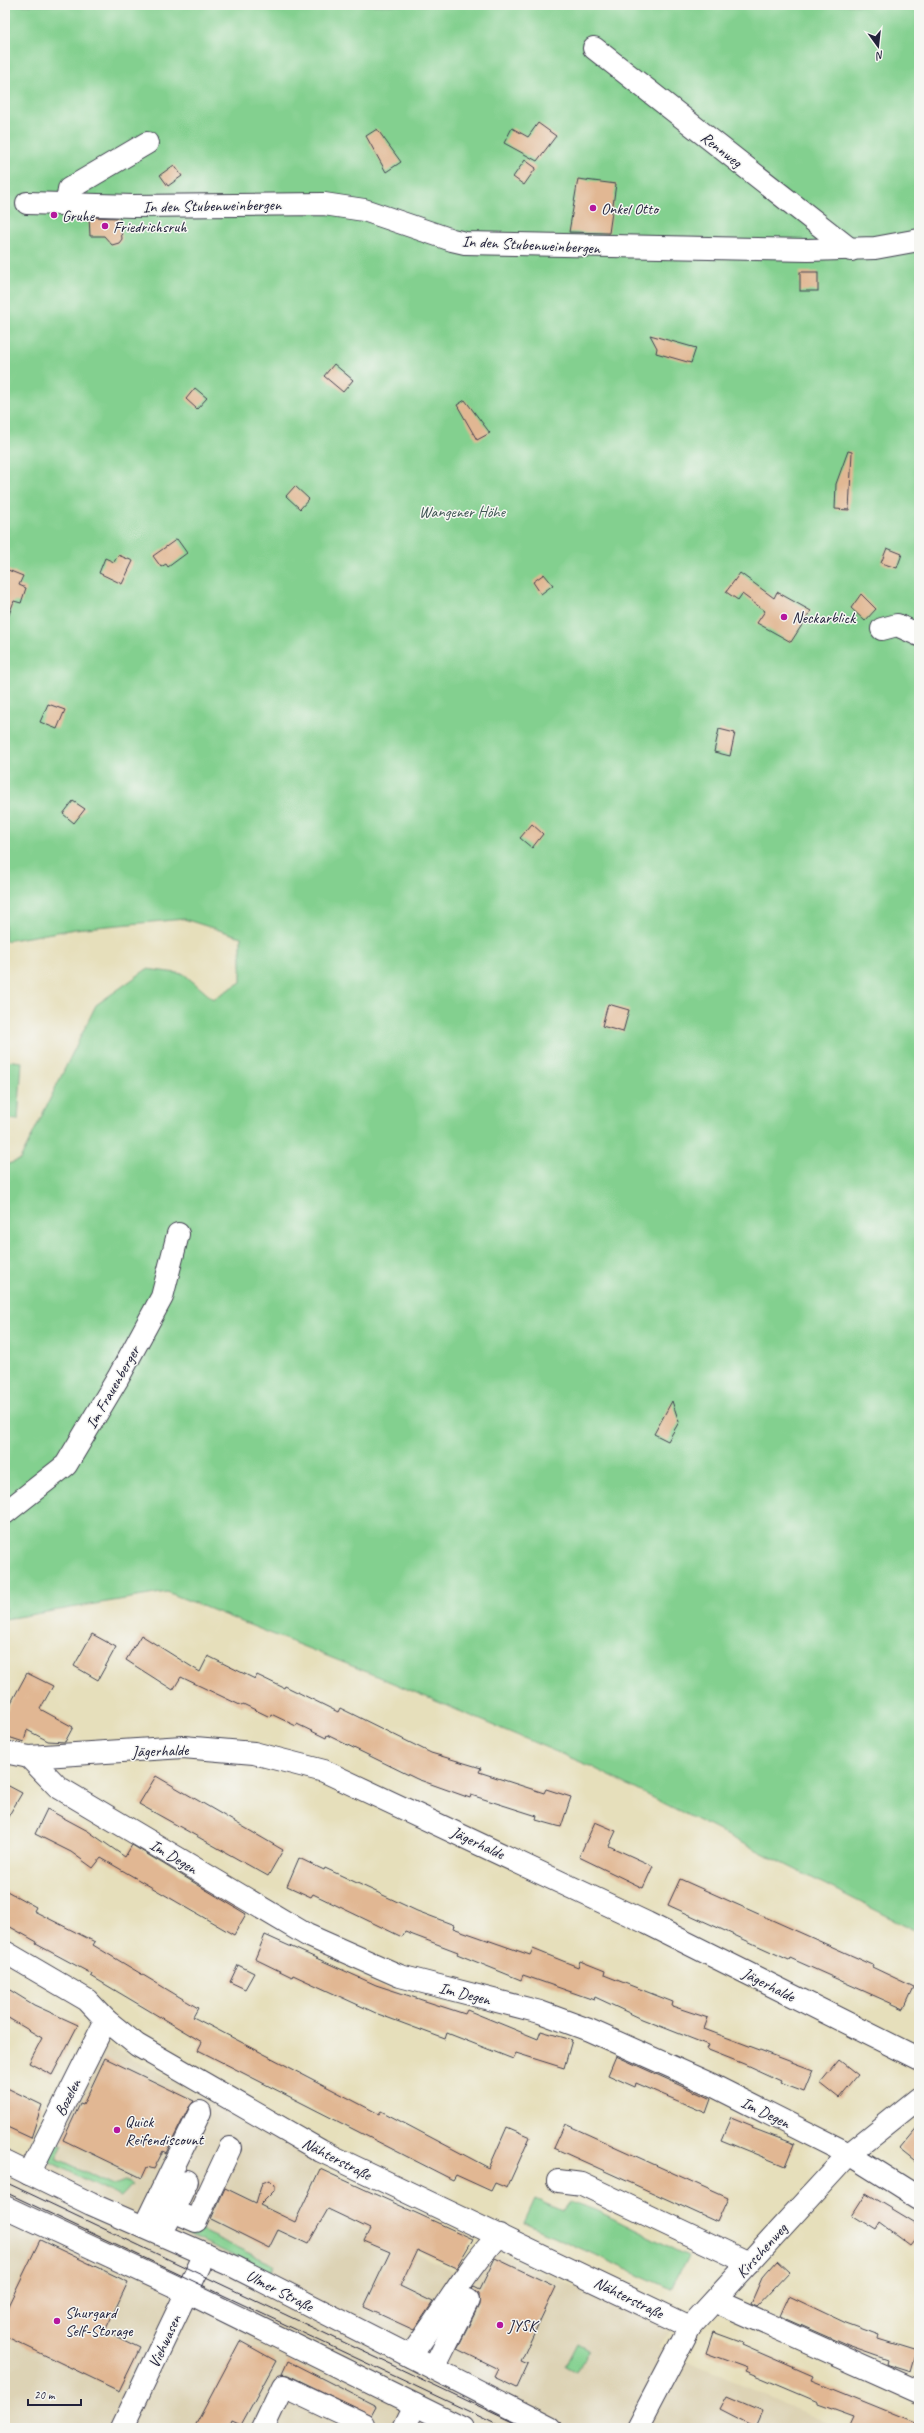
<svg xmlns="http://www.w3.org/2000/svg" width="924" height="2433" viewBox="0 0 924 2433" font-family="Caveat,sans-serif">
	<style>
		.built { fill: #ddd3b5 }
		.green { fill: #83d08f; stroke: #527965 }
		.building { fill: #e1b793 }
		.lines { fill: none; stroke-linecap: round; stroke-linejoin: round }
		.minor-casing { stroke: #3f3e4e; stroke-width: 24 }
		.minor { stroke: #fff; stroke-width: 22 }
		.tram { stroke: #22223b; stroke-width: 1 }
		.poi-dot { fill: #b5179e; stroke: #f6f6f2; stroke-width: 1.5 }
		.labels { text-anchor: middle; stroke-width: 3; stroke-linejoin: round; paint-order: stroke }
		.street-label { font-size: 16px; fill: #22223b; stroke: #f6f6f2 }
		.poi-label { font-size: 16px; fill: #22223b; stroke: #f6f6f2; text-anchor: start }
		.park-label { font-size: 16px; fill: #3f5654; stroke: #f6f6f2 }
	</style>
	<rect width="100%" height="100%" fill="#f6f6f2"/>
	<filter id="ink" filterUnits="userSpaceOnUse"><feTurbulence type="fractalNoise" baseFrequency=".025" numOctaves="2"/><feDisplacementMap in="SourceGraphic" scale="8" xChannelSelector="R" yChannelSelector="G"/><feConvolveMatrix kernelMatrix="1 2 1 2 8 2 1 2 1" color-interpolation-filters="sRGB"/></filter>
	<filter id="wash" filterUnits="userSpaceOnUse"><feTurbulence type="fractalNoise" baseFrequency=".012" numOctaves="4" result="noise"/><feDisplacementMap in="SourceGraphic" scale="16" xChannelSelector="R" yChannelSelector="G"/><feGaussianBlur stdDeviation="0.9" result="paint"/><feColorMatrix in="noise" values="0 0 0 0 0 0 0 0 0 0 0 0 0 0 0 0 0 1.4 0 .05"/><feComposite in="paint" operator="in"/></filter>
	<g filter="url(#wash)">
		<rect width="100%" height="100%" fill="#e6dfbb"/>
		<!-- built -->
		<polygon class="built" points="98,2039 320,2162 303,2199 471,2280 494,2251 673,2327 659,2348 839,2428 5,2428 5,2148 36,2163"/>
		<!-- green -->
		<g class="green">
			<polygon points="5,5 919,5 919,1932 590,1766 362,1670 167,1592 5,1619 5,1165 20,1160 96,1005 147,969 184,974 213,999 241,982 241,937 184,919 75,929 5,941"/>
			<polygon points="5,1060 22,1062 18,1120 5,1119"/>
			<polygon points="55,2142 63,2145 56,2158 114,2185 125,2181 132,2185 121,2197 46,2160"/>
			<polygon points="535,2199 562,2211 570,2201 596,2210 688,2256 671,2289 524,2223"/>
			<polygon points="187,2224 274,2265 270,2273 183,2232"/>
			<polygon points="578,2343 589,2349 577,2372 566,2366"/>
		</g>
		<g id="blocks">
			<!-- building -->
			<g class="building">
				<polygon points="538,123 556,136 537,161 504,143 512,128 528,137"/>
				<polygon points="377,129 401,162 386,172 366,136"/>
				<polygon points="525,160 536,168 524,185 513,177"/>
				<polygon points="174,165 182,176 168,186 160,175"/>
				<polygon points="578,179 616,184 609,233 569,232"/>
				<polygon points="89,217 120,218 122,239 119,243 112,245 104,236 90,236"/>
				<rect x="800" y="272" width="18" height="19"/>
				<polygon points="650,335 696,348 691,363 656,353 657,348"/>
				<polygon points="334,364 353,380 343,392 324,376"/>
				<polygon points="195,388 207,398 197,409 186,399"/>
				<polygon points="465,400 490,433 477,440 457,405"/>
				<polygon points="848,451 852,452 849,510 835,509 836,484"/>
				<polygon points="295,486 309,499 300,509 286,496"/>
				<polygon points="177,539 187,553 168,567 166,564 161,567 153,556"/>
				<polygon points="887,548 902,554 897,568 881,563"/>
				<polygon points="118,555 133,561 122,584 99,573 105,558 114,562"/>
				<polygon points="8,570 23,576 19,585 26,588 21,603 14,601 7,620 5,620 5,578"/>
				<polygon points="740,573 774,598 777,592 811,611 791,642 757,623 765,611 742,594 738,600 726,592"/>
				<polygon points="544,574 553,585 541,594 533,582"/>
				<polygon points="861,594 876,609 865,621 851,608"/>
				<polygon points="48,704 65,710 57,729 40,722"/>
				<polygon points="719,729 735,733 730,756 714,752"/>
				<polygon points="73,801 85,809 74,823 63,814"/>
				<polygon points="532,824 543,834 532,848 520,838"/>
				<polygon points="608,1004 629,1010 623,1032 602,1026"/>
				<polygon points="672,1401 679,1422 668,1441 654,1434"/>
				<polygon points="92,1634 116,1647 98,1680 74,1666"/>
				<polygon points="141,1635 200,1672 208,1656 255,1679 257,1675 284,1688 285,1686 338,1712 340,1708 431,1753 481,1768 479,1772 544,1793 546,1789 571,1797 561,1827 536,1820 537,1816 471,1795 470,1798 417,1779 327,1735 326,1738 297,1724 296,1726 271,1714 270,1717 243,1704 242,1706 181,1677 173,1690 126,1660"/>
				<polygon points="27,1673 53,1686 40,1709 73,1727 65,1742 48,1741 27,1730 24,1742 5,1736 5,1714"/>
				<polygon points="156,1776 283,1850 268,1876 139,1804"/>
				<polygon points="5,1784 22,1793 5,1822"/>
				<polygon points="47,1809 88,1831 125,1857 132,1845 246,1914 234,1935 101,1858 93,1868 71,1852 35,1834"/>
				<polygon points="595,1822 616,1831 609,1846 653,1866 643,1888 579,1857"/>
				<polygon points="299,1858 324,1870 325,1868 417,1911 454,1925 453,1928 530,1955 533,1949 578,1967 580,1961 605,1971 604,1975 673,2002 672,2006 708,2018 704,2029 813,2070 804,2092 780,2083 781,2081 744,2064 706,2049 708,2045 642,2019 595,1997 594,2000 523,1975 521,1980 457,1954 458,1952 405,1932 402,1937 313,1894 311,1897 287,1886"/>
				<polygon points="680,1879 873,1965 872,1967 914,1987 904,2009 790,1958 789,1960 668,1905"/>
				<polygon points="5,1890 36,1907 34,1911 95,1942 93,1945 198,2008 193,2017 379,2114 381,2111 489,2168 507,2127 530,2137 507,2188 495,2183 491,2191 456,2175 453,2180 198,2050 202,2042 91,1976 92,1974 36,1944 37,1942 5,1924"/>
				<polygon points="265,1935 376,1985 465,2014 467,2010 538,2039 541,2031 572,2040 564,2068 516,2053 513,2059 447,2033 445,2039 378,2014 293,1975 292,1977 255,1959"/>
				<polygon points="238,1965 254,1973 245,1989 230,1982"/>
				<polygon points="5,1987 34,2005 78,2025 52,2075 29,2063 42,2038 5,2016"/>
				<polygon points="616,2056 711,2099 706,2113 636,2083 635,2087 608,2075"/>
				<polygon points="105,2058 194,2101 189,2107 166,2153 163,2151 154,2169 147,2167 142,2178 63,2140 80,2104 83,2105"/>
				<polygon points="839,2060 858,2075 839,2098 820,2083"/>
				<polygon points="5,2087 42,2105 31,2138 5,2126"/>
				<polygon points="731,2117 753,2126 752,2128 794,2144 785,2166 721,2140"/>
				<polygon points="565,2124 728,2198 717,2222 554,2148"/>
				<polygon points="919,2125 919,2165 899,2149"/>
				<polygon points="320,2169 473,2239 456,2268 417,2250 400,2286 433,2302 414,2330 364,2307 390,2252 364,2241 370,2229 328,2209 308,2244 278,2230 269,2248 211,2219 225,2188 256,2203 262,2183 270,2180 275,2185 275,2190 260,2205 295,2222"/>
				<polygon points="866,2193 919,2225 919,2236 911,2246 880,2223 876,2230 852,2215"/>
				<polygon points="40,2240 128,2282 105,2331 140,2348 119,2391 5,2336 5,2312"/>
				<polygon points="495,2258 556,2287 521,2361 528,2364 517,2388 494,2377 498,2369 457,2349 479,2305 479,2293 472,2288 474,2286 480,2289"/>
				<polygon points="777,2261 789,2272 757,2306 751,2303 762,2278"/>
				<polygon points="789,2296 846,2323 879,2335 878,2339 917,2351 911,2372 889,2365 887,2364 888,2360 848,2346 780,2316"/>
				<polygon points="713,2332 743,2343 742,2345 813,2376 811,2380 919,2424 919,2428 849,2428 854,2417 818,2404 818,2402 745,2371 747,2368 706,2353"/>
				<polygon points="240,2341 276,2361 241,2425 232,2421 229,2428 194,2428"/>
				<polygon points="288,2361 376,2406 371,2415 288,2375 282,2374"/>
				<polygon points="727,2396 762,2411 755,2427 720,2409"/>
			</g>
		</g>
	</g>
	<g filter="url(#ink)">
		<use href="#blocks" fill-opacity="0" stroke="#3f3e4e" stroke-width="1"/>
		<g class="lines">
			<defs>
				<g id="minor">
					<polyline points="594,48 851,250"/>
					<polyline points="27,203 133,206 324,204 364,210 452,240 465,243 808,250 875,248 919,240"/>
					<polyline points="67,205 69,189 147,143"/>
					<polyline points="882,629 897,625 919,635"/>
					<polyline points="5,1513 66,1465 118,1378 162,1297 178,1234"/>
					<polyline points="5,1752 29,1757 183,1747 254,1753 324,1771 647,1923 919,2059"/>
					<polyline points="29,1757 58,1787 307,1935 400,1976 540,2012 589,2030 710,2084 849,2154 919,2198"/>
					<polyline points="5,1952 87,2000 106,2020 137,2045 321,2151 690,2327"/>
					<polyline points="5,2162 91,2204 235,2267 551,2428"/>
					<polyline points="29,2174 106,2020"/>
					<polyline points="558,2181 582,2184 749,2263"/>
					<polyline points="5,2207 187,2292 462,2428"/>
					<polyline points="173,2211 196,2221 230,2148"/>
					<polyline points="167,2223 187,2181"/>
					<polyline points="144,2227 200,2112"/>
					<polyline points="716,2301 919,2392"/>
					<path d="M 410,2356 C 441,2317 464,2271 499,2235"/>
					<polyline points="434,2368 468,2300"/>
					<polyline points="122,2428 205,2254"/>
					<polyline points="263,2428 283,2386 363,2424 361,2428"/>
					<polyline points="404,2428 415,2405"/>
					<polyline points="637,2428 690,2327 849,2154 919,2098"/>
				</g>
			</defs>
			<!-- minor casing -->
			<use href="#minor" class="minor-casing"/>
			<!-- minor -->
			<use href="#minor" class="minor"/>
			<!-- tram -->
			<g class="tram">
				<polyline points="5,2182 525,2428"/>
				<polyline points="5,2192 504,2428"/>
			</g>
		</g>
	</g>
	<!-- markers -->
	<g class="poi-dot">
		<circle cx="593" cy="208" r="4"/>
		<circle cx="54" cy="215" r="4"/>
		<circle cx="105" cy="226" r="4"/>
		<circle cx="784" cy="617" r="4"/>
		<circle cx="117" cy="2130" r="4"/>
		<circle cx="57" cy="2321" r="4"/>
		<circle cx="500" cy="2325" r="4"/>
	</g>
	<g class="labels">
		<!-- street labels -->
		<g class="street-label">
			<text transform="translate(722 149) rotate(38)" y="6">Rennweg</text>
			<text transform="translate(212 205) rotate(-1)" y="6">In den Stubenweinbergen</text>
			<text transform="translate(531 244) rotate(3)" y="6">In den Stubenweinbergen</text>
			<text transform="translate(112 1387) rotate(-60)" y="6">Im Frauenberger</text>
			<text transform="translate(160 1750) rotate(-2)" y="6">Jägerhalde</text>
			<text transform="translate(478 1842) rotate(25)" y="6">Jägerhalde</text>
			<text transform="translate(174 1856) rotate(31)" y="6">Im Degen</text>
			<text transform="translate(769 1984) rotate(27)" y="6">Jägerhalde</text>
			<text transform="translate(465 1993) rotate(14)" y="6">Im Degen</text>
			<text transform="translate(67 2097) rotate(-63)" y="6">Bozelen</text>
			<text transform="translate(766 2112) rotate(26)" y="6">Im Degen</text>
			<text transform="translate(337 2158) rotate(27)" y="6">Nähterstraße</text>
			<text transform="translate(761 2250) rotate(-48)" y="6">Kirschenweg</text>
			<text transform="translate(280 2290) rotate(27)" y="6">Ulmer Straße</text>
			<text transform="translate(629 2297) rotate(26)" y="6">Nähterstraße</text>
			<text transform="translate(164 2341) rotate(-65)" y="6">Viehwasen</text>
		</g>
		<!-- poi labels -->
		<g class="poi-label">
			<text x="601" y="214">Onkel Otto</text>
			<text x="62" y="221">Gruhe</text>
			<text x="113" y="232">Friedrichsruh</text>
			<text x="792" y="623">Neckarblick</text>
			<text x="125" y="2127">Quick<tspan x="125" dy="18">Reifendiscount</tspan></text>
			<text x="65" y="2318">Shurgard<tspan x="65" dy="18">Self-Storage</tspan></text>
			<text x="508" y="2331">JYSK</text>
		</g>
		<!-- park labels -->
		<g class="park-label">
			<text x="462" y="517">Wangener Höhe</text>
		</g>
	</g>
	<!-- margin -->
	<rect width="924" height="2433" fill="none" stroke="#f6f6f2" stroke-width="20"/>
	<!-- north arrow -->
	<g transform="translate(878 46) rotate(165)" stroke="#f6f6f2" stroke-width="3" paint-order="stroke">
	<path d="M0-3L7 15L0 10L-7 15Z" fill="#22223b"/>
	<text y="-6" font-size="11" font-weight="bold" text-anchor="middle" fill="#22223b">N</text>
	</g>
	<!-- scale -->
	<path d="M28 2399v6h53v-6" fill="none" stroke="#22223b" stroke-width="2"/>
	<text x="34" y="2399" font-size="12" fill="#22223b" stroke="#f6f6f2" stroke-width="3" paint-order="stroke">20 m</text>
</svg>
